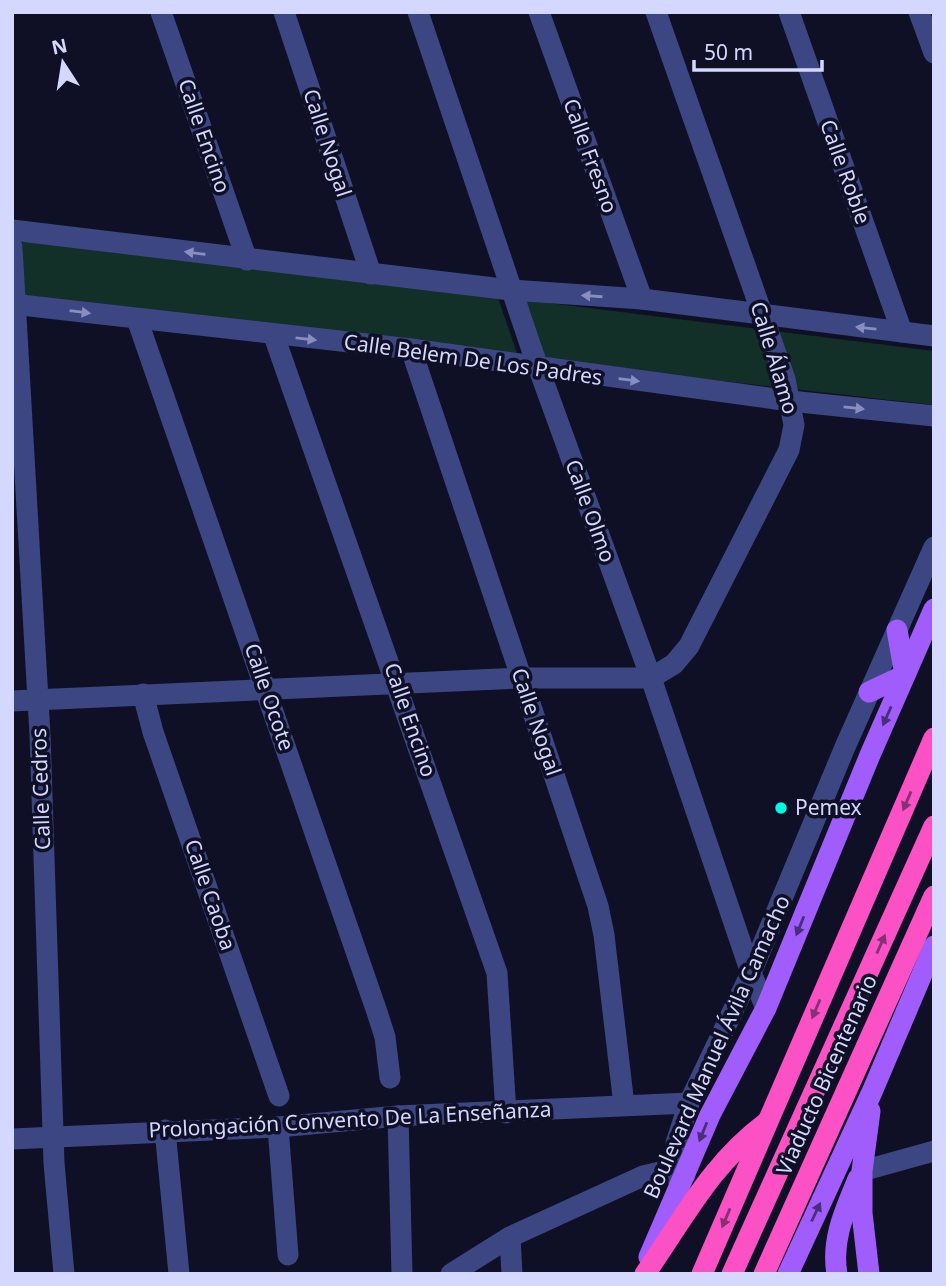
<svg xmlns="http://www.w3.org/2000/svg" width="946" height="1286" viewBox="0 0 946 1286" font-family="'Noto Sans',sans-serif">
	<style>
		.park { fill: #122f28 }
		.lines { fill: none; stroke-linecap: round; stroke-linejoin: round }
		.minor { stroke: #3b4683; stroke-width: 21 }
		.major { stroke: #a15dfc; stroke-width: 21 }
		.highway { stroke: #fc51c5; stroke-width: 21 }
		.oneway { fill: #888ec0 }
		.oneway2 { fill: #492f7b }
		.oneway3 { fill: #863075 }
		.poi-dot { fill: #05f9e2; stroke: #0f1025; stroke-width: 2.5 }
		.labels { text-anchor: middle; stroke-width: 7; stroke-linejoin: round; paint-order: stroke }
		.street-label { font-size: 21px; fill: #d4d7fe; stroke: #0f1025 }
		.poi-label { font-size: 21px; fill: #d4d7fe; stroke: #0f1025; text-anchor: start }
	</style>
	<rect width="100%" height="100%" fill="#0f1025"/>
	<!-- park -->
	<g class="park">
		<polygon points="22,239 497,295 519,359 24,300"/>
		<polygon points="525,300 934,351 934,405 544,361"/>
	</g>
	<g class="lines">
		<!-- minor -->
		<g class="minor">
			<polyline points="161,12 247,260"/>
			<polyline points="284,12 371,274"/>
			<polyline points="418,12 532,350 651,678 751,973 766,1008"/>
			<polyline points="539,12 642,299"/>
			<polyline points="789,12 902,332"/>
			<polyline points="919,12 934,53"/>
			<polyline points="12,230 511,290 642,299 934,336"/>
			<polyline points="12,247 40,735 54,1163 64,1274"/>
			<polyline points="12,304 411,349 790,401 934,416"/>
			<polyline points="137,319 377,1012 385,1037 390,1078"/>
			<polyline points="274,336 497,973 506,1113"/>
			<polyline points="411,349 598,906 604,935 624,1105"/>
			<polyline points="143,694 153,732 279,1096"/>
			<polyline points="12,701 521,678 651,678 674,664 689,646 789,450 794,425 785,379 656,12"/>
			<polyline points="398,1116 402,1274"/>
			<polyline points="278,1127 288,1255"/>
			<polyline points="165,1130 179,1274"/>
			<polyline points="12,1139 278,1127 398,1116 689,1103"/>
			<polyline points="862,1171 934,1151"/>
			<polyline points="510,1237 512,1274"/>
			<polyline points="451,1274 510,1237 643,1176 660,1172 685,1175 676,1143 689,1103 751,973 845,747 934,547"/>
		</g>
		<!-- major -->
		<g class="major">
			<polyline points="869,692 905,675 897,630"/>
			<polyline points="649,1257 710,1115 766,1008 870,755 934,609"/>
			<polyline points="788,1274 872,1092 934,946"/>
			<path d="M 837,1274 C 831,1239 845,1211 858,1179"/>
			<polyline points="869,1274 862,1213 862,1171 870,1111"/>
		</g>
		<!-- highway -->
		<g class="highway">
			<path d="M 645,1274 C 684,1218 711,1164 766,1123"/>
			<polyline points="702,1274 934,738"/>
			<polyline points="732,1274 934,826"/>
			<polyline points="764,1274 934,896"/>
		</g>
	</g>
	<!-- one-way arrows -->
	<defs><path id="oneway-solid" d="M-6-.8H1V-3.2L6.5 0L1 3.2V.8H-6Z" transform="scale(1.75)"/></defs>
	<g class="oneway">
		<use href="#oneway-solid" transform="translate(195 253) rotate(-173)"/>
		<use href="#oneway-solid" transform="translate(592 296) rotate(-176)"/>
		<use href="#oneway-solid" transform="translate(80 312) rotate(7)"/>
		<use href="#oneway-solid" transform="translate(866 328) rotate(-174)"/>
		<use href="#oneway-solid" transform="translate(306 339) rotate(6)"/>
		<use href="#oneway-solid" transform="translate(629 380) rotate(7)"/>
		<use href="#oneway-solid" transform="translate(854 408) rotate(6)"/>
	</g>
	<g class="oneway2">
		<use href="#oneway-solid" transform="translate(887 716) rotate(114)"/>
		<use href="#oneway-solid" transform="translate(800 926) rotate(112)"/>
		<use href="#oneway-solid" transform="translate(703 1132) rotate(112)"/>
		<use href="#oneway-solid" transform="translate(816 1212) rotate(-65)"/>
	</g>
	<g class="oneway3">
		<use href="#oneway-solid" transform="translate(907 801) rotate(113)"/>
		<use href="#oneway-solid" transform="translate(881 944) rotate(-66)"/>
		<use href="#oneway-solid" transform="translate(816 1009) rotate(113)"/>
		<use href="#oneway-solid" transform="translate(726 1218) rotate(113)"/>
	</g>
	<!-- markers -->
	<circle class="poi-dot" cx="781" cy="808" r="7"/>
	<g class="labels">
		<!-- street labels -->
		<g class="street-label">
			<text transform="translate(204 136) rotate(71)" y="7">Calle Encino</text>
			<text transform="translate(327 143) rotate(72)" y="7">Calle Nogal</text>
			<text transform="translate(590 156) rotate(70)" y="7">Calle Fresno</text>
			<text transform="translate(845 172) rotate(70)" y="7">Calle Roble</text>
			<text transform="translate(774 358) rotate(73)" y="7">Calle Álamo</text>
			<text transform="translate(473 360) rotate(8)" y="7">Calle Belem De Los Padres</text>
			<text transform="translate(590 511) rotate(70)" y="7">Calle Olmo</text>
			<text transform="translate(269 697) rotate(71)" y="7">Calle Ocote</text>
			<text transform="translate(410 720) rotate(71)" y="7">Calle Encino</text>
			<text transform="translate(536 722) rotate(71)" y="7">Calle Nogal</text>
			<text transform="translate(41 789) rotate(-92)" y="7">Calle Cedros</text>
			<text transform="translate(210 895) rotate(71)" y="7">Calle Caoba</text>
			<text transform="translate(717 1047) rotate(-66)" y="7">Boulevard Manuel Ávila Camacho</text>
			<text transform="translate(827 1075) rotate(-66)" y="7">Viaducto Bicentenario</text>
			<text transform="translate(350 1120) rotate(-3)" y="7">Prolongación Convento De La Enseñanza</text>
		</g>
		<!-- poi labels -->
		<g class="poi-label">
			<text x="795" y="815">Pemex</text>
		</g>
	</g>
	<!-- border -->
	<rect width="946" height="1286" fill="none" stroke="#d4d7fe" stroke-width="28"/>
	<!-- north arrow -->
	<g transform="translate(63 63) rotate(348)" stroke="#0f1025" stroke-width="5" paint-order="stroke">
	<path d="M0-5L12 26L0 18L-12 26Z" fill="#d4d7fe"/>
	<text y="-10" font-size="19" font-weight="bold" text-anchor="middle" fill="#d4d7fe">N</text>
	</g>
	<!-- scale -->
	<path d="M694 60v10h128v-10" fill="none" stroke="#d4d7fe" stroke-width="3.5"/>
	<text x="704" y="60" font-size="21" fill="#d4d7fe" stroke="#0f1025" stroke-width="5" paint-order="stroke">50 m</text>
</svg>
